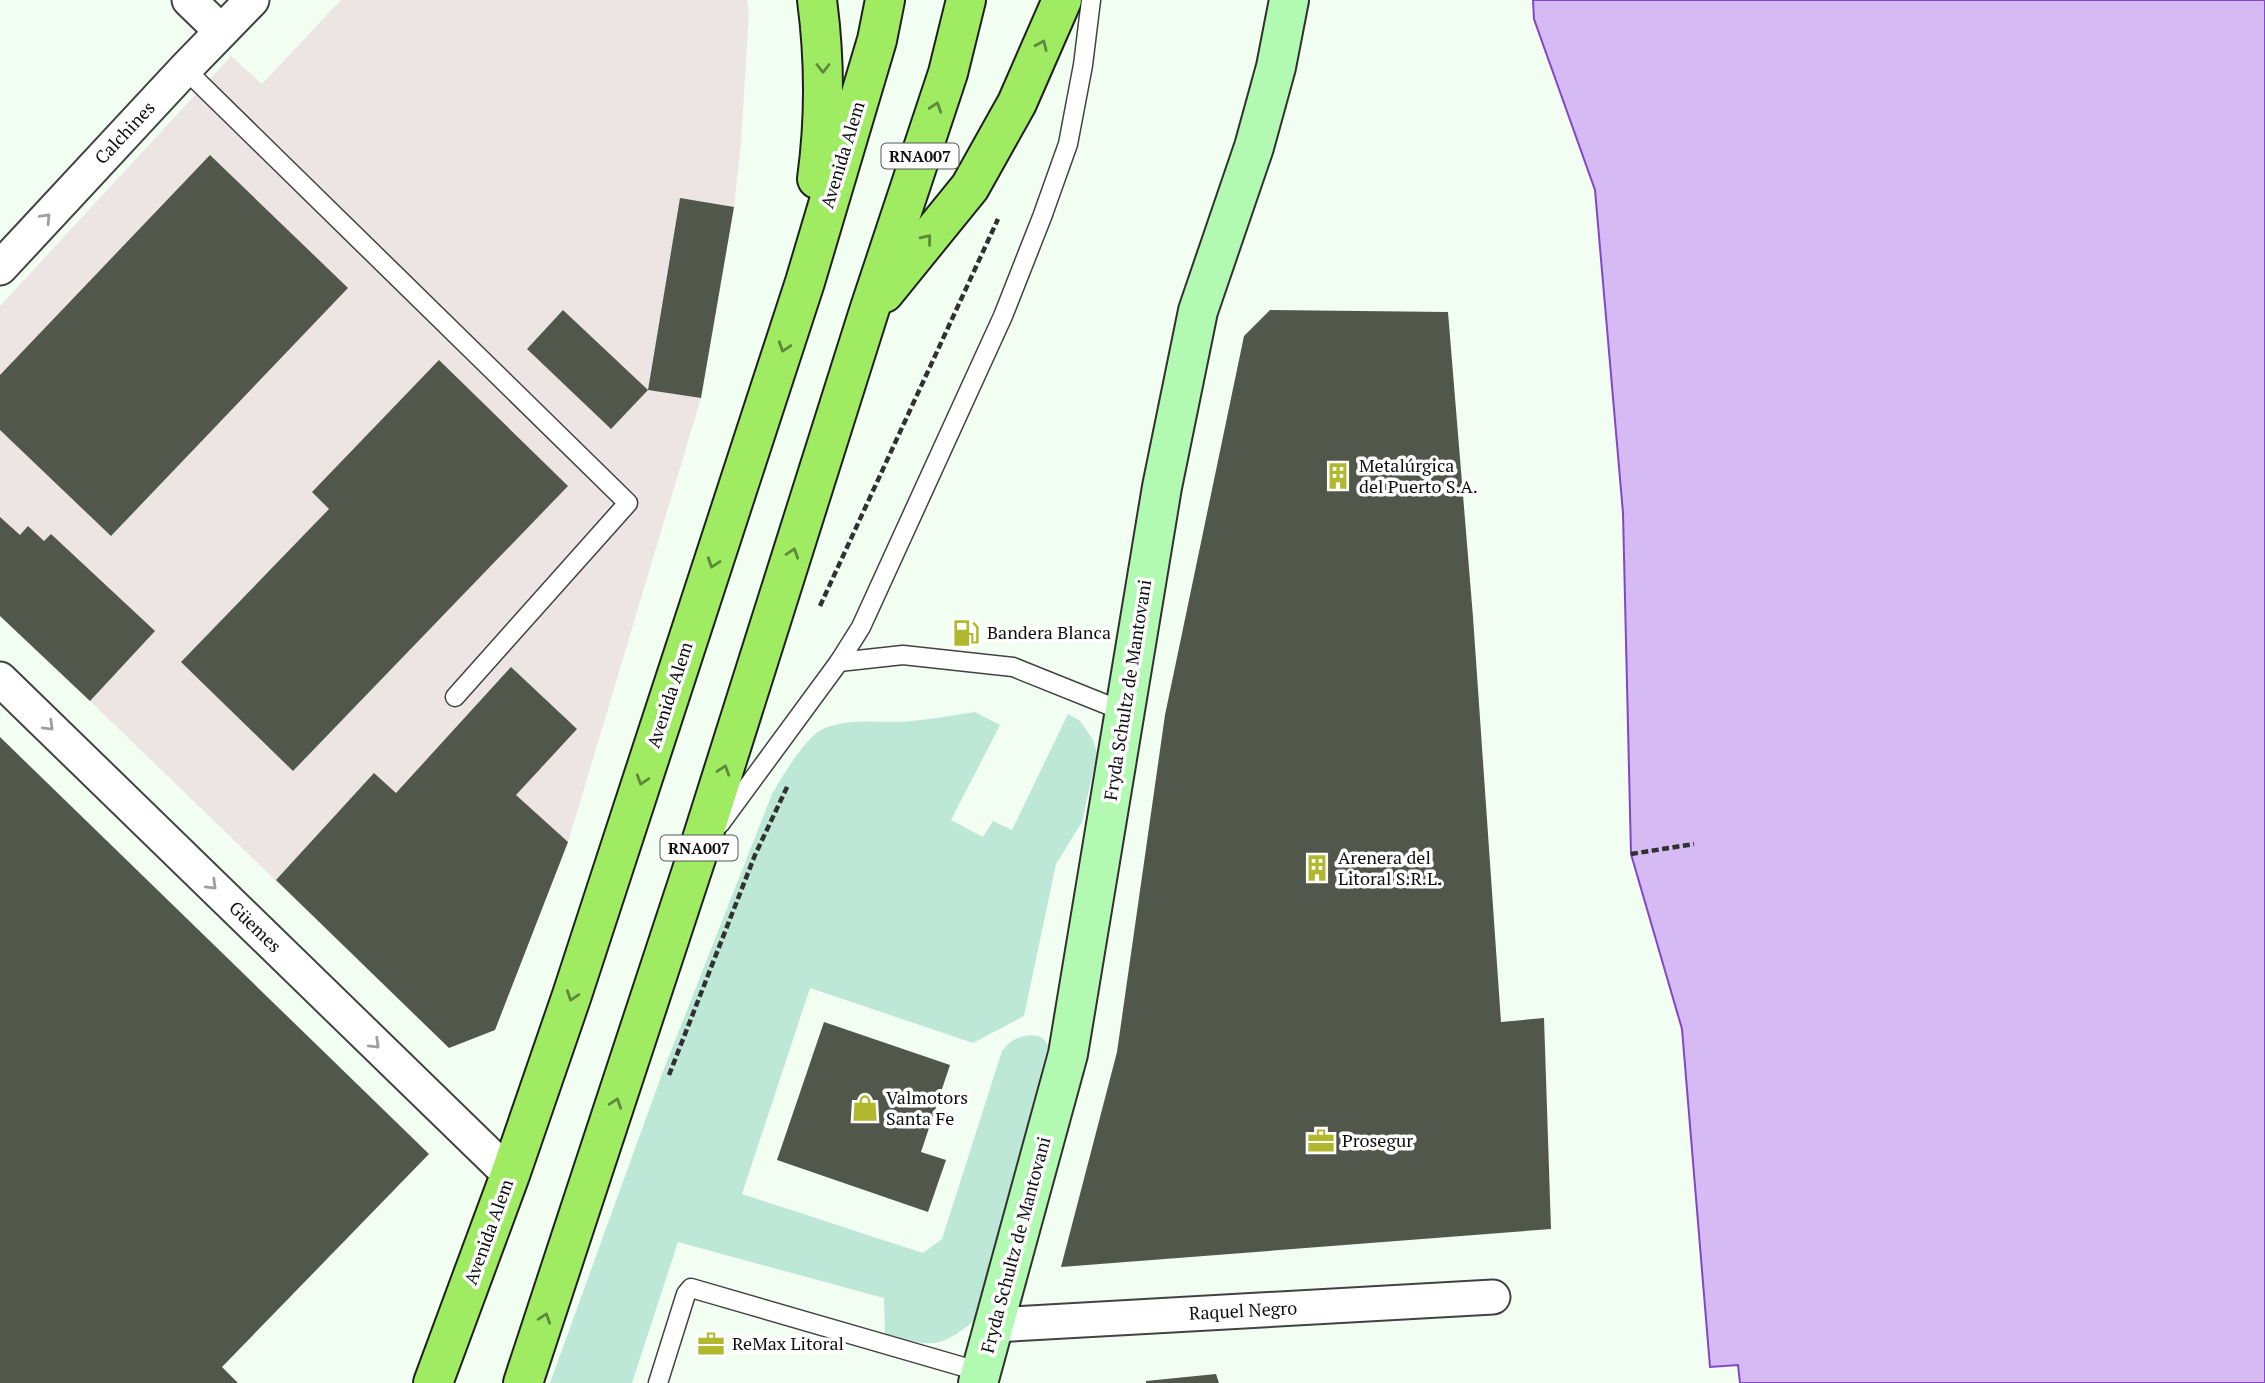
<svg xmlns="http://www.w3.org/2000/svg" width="2265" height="1383" viewBox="0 0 2265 1383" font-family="'PT Serif',serif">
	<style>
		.industrial { fill: #ede4e4 }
		.green { fill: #bde7d6 }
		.water { fill: #d5baf3; stroke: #8545c6; stroke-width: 2 }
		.building { fill: #52574c }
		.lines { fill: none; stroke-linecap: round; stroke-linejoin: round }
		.lane-casing { stroke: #424242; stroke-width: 21 }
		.street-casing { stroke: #424242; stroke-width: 37 }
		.secondary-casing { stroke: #313131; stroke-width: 42 }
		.highway-casing { stroke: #202020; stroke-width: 42 }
		.path { stroke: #313131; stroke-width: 4.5; stroke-dasharray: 7 3.5; stroke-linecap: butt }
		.lane { stroke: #fff; stroke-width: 18 }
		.street { stroke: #fff; stroke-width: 33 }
		.secondary { stroke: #b2fab1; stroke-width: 38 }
		.highway { stroke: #9fec63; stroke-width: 38 }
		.oneway { stroke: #5e893d }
		.oneway2 { stroke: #9f9f9f }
		.labels { text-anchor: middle; stroke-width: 7; stroke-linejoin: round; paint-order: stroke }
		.shield { fill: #fff; stroke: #575757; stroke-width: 2 }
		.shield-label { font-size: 16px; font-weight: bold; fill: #0f0f0f }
		.street-label { font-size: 18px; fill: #0f0f0f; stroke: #fff }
		.poi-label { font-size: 18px; fill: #0f0f0f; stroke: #fff; text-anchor: start }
	</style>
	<rect width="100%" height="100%" fill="#f3fef2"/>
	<!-- industrial -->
	<polygon class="industrial" points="341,0 747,0 749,13 741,143 734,207 701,398 568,842 494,1030 449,1048 90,701 0,616 0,306 231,56 262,84"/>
	<!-- green -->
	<path class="green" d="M 975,712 L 1000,725 L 951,820 L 983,837 L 993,821 L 1012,830 L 1068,714 L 1080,721 L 1093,740 L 1097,753 L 1082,822 L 1056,864 L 1024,1016 L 973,1043 L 810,988 L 742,1194 L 923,1253 L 942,1239 L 1002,1051 C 1005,1048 1007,1044 1011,1042 C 1021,1034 1044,1031 1048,1046 L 975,1320 C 938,1351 928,1346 885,1334 L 884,1298 L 678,1242 L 632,1383 L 550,1383 L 662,1074 L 772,794 C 783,776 806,735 825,728 C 853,717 883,724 911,721 C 932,719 954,715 975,712 Z"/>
	<!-- water -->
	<polygon class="water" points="1533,0 2265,0 2265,1383 1740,1383 1738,1365 1710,1367 1682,1029 1631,854 1623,513 1595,190 1534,19"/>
	<!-- building -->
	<g class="building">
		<polygon points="210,155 348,288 111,536 0,430 0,375"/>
		<polygon points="680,198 734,207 701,398 648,390"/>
		<polygon points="563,310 648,390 611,429 527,349"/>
		<polygon points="1270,310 1448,312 1473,617 1501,1022 1544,1018 1551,1229 1061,1267 1117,1052 1165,715 1244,336"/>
		<polygon points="439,360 568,486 293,771 181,662 329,509 312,492"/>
		<polygon points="0,517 20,535 28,526 44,541 51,534 155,631 90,701 0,616"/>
		<polygon points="511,667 577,729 516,795 568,842 495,1030 449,1048 276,880 374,773 396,793"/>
		<polygon points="0,737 429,1154 222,1367 238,1383 0,1383"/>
		<polygon points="824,1022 950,1065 921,1152 946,1160 928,1212 777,1160"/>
		<polygon points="1216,1374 1219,1383 1146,1383 1146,1381"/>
	</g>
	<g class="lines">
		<defs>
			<g id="lane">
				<polyline points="185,69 628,503 455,697"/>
				<polyline points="839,662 903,655 1013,667 1125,712"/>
				<polyline points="720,824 839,662 861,627 1003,316 1042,217 1068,144 1083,65 1091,0"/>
				<polyline points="658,1383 686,1294 691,1288 981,1372"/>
			</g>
			<g id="street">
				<polyline points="189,0 221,31"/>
				<polyline points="0,268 185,69 252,0"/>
				<polyline points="0,679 510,1175"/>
				<polyline points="994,1325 1493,1297"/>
			</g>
			<polyline id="secondary" points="978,1383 1068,1054 1162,487 1198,311 1254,147 1276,67 1289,0"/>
			<g id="highway">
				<path d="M 817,0 C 825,60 825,120 817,179"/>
				<polyline points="884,293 970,187 1017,103 1062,0"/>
				<polyline points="433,1383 510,1175 572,995 805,282 877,40 885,0"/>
				<polyline points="523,1383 697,855 869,311 948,73 966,0"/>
			</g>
		</defs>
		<!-- lane casing -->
		<use href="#lane" class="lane-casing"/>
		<!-- street casing -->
		<use href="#street" class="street-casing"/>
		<!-- secondary casing -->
		<use href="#secondary" class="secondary-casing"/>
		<!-- highway casing -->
		<use href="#highway" class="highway-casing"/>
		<!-- path -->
		<g class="path">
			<polyline points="820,606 998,219"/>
			<polyline points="1631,854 1694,844"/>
			<polyline points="669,1075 755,855 788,785"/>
		</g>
		<!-- lane -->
		<use href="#lane" class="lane"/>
		<!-- street -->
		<use href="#street" class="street"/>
		<!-- secondary -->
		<use href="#secondary" class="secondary"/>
		<!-- highway -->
		<use href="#highway" class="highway"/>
	</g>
	<!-- one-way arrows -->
	<defs><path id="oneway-chevron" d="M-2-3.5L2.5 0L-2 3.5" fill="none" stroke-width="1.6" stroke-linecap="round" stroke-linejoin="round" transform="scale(1.75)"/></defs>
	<g class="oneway">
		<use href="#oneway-chevron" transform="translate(1042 45) rotate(-66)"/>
		<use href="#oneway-chevron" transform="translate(823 68) rotate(90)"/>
		<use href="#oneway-chevron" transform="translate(936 107) rotate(-72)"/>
		<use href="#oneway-chevron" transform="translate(927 239) rotate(-51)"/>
		<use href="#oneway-chevron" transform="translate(784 347) rotate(108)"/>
		<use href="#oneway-chevron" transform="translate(793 553) rotate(-72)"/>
		<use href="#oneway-chevron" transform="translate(713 563) rotate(108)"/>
		<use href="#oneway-chevron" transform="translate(724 770) rotate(-72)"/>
		<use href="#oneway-chevron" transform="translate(642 780) rotate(108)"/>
		<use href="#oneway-chevron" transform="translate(572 996) rotate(109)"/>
		<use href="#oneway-chevron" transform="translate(616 1103) rotate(-72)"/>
		<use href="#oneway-chevron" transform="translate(545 1318) rotate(-71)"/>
	</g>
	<g class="oneway2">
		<use href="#oneway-chevron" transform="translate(46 218) rotate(-47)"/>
		<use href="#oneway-chevron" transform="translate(49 726) rotate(44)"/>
		<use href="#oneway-chevron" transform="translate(212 885) rotate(44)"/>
		<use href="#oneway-chevron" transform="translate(375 1044) rotate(44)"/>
	</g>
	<!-- icons -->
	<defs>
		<symbol id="building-bare" viewBox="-9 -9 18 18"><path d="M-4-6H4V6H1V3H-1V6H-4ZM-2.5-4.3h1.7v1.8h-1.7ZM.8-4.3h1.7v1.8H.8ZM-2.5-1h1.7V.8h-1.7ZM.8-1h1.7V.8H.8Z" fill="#b1b82e" stroke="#fff" stroke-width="2.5" paint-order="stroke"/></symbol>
		<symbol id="fuel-bare" viewBox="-9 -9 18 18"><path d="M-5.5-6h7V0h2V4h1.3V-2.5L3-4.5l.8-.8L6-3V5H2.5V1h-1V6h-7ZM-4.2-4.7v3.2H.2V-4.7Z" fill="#b1b82e" stroke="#fff" stroke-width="2.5" paint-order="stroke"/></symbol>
		<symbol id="shop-bare" viewBox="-9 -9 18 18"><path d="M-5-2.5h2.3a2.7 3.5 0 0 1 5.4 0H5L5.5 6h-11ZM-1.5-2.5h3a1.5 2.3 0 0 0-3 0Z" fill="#b1b82e" stroke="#fff" stroke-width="2.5" paint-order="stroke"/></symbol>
		<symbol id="office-bare" viewBox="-9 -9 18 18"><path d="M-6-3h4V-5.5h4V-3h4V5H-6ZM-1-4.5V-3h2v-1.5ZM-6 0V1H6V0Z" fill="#b1b82e" stroke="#fff" stroke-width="2.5" paint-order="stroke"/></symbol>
	</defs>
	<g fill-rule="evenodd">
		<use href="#building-bare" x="1319" y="457" width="38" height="38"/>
		<use href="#fuel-bare" x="947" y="614" width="38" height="38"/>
		<use href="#building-bare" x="1298" y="849" width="38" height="38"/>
		<use href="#shop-bare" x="846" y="1089" width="38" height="38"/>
		<use href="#office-bare" x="1302" y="1122" width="38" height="38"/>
		<use href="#office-bare" x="692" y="1325" width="38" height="38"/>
	</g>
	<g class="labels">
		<!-- shield labels -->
		<g class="shield">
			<rect x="881.5" y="143.5" width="77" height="25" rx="5"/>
			<rect x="660.5" y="835.5" width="77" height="25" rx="5"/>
		</g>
		<g class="shield-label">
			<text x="920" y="162">RNA007</text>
			<text x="699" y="854">RNA007</text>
		</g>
		<!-- street labels -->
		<g class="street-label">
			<text transform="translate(125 133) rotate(-47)" y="6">Calchines</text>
			<text transform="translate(843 155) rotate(-73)" y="6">Avenida Alem</text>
			<text transform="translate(1128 690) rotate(-81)" y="6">Fryda Schultz de Mantovani</text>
			<text transform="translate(670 695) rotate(-72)" y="6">Avenida Alem</text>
			<text transform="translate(255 927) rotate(44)" y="6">Güemes</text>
			<text transform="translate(489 1232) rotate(-70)" y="6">Avenida Alem</text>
			<text transform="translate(1016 1245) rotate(-75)" y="6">Fryda Schultz de Mantovani</text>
			<text transform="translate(1243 1311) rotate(-3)" y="6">Raquel Negro</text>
		</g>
		<!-- poi labels -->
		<g class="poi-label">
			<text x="1359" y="472">Metalúrgica<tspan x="1359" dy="21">del Puerto S.A.</tspan></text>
			<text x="987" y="639">Bandera Blanca</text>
			<text x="1338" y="864">Arenera del<tspan x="1338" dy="21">Litoral S.R.L.</tspan></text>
			<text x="886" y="1104">Valmotors<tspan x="886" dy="21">Santa Fe</tspan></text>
			<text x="1342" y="1147">Prosegur</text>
			<text x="732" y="1350">ReMax Litoral</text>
		</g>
	</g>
</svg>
